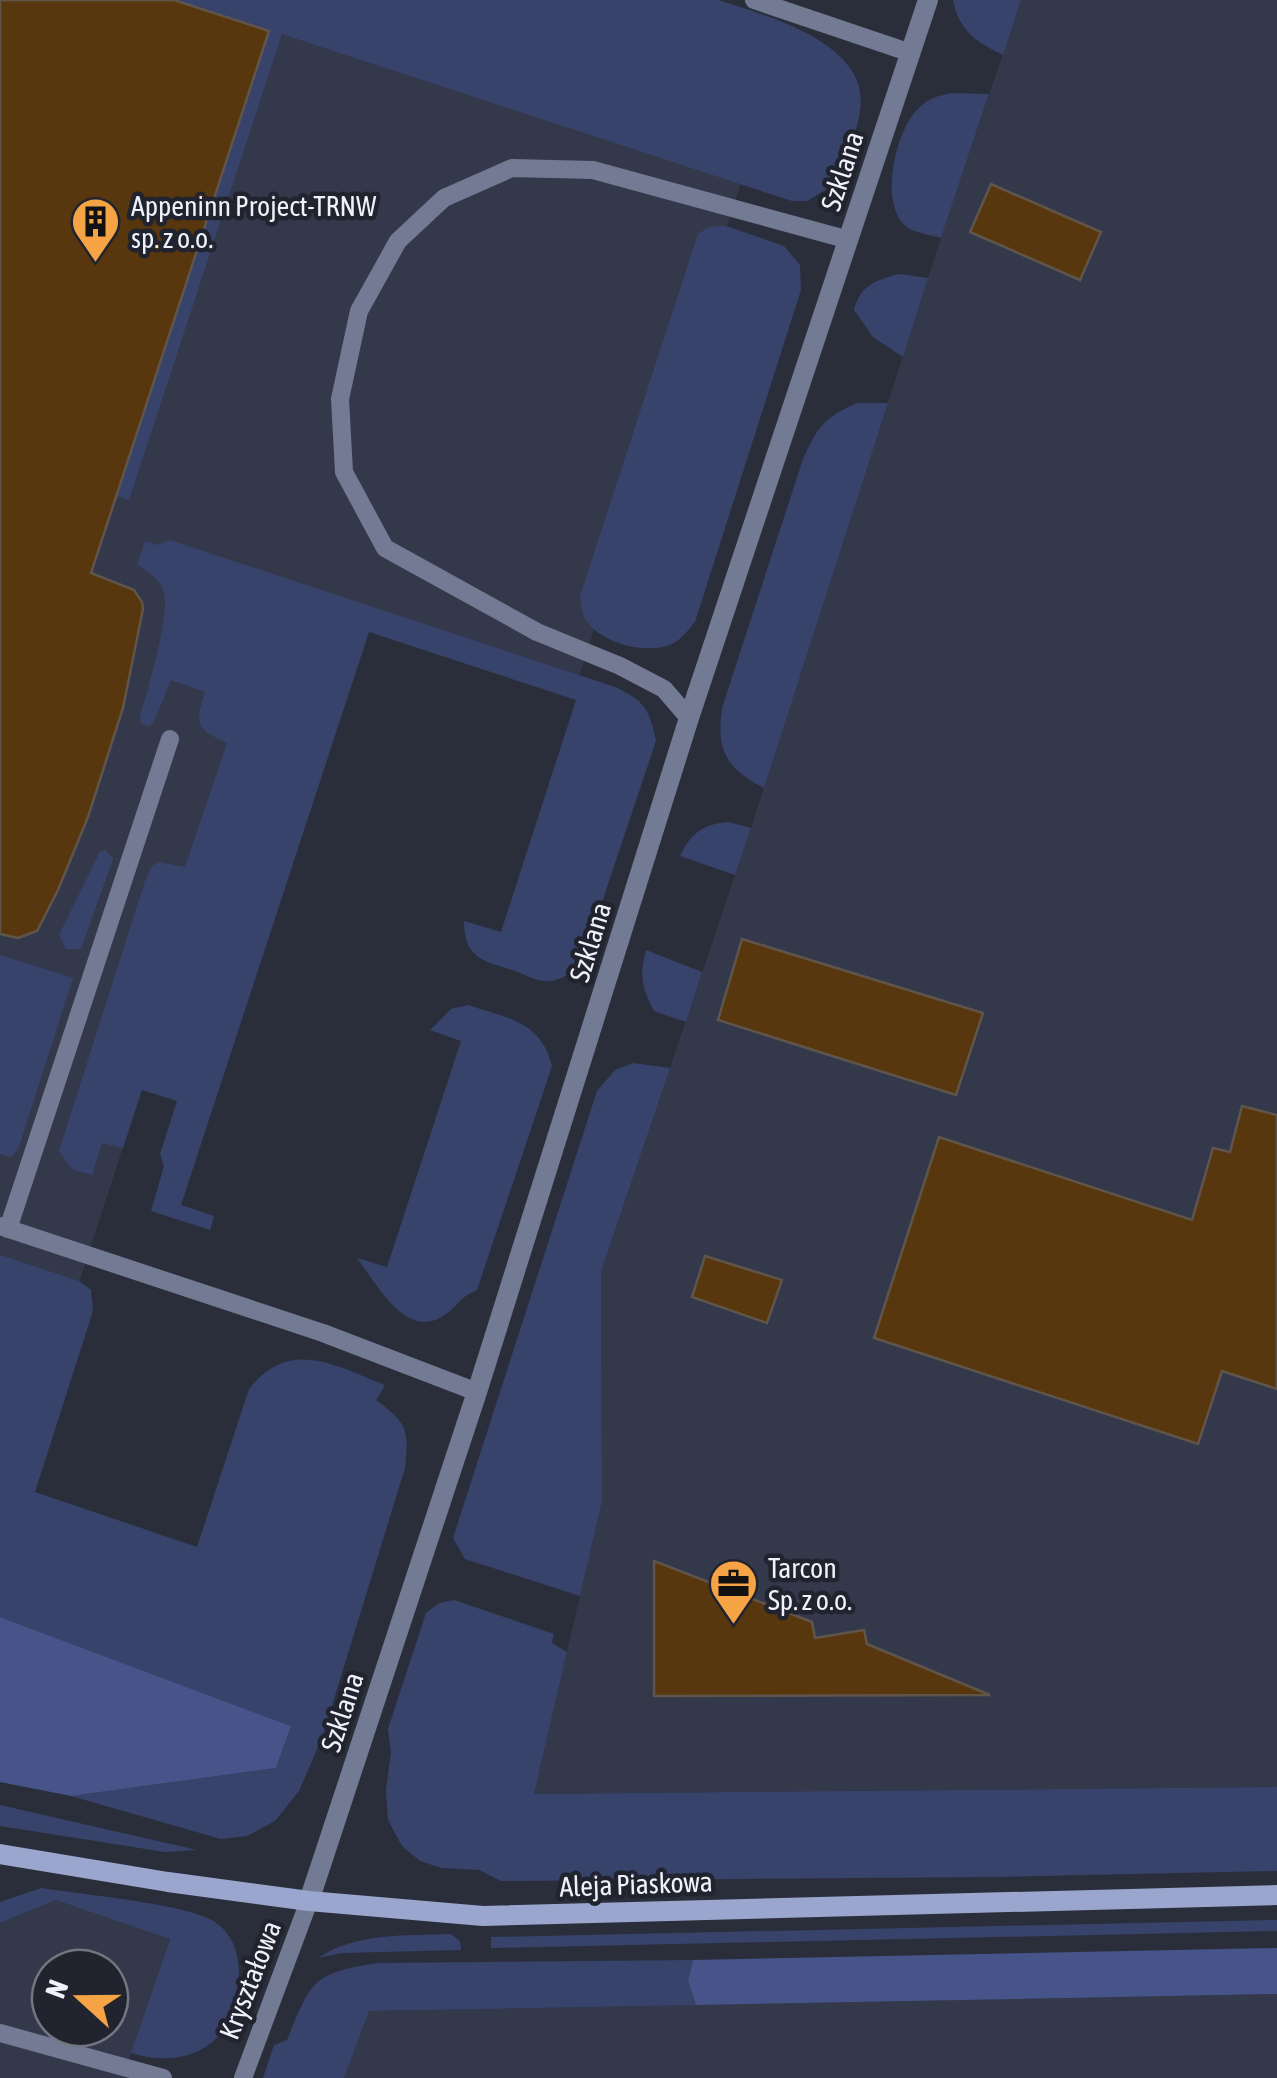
<svg xmlns="http://www.w3.org/2000/svg" width="1277" height="2078" viewBox="0 0 1277 2078" font-family="'Asap Condensed',sans-serif">
	<style>
		.built { fill: #33394a; fill-rule: evenodd }
		.green { fill: #38436c }
		.forest { fill: #46548a }
		.building { fill: #58370f; stroke: #60554b; stroke-width: 2.5 }
		.lines { fill: none; stroke-linecap: round; stroke-linejoin: round }
		.service { stroke: #737b94; stroke-width: 18 }
		.minor { stroke: #737b94; stroke-width: 20 }
		.secondary { stroke: #9aa6ce; stroke-width: 20 }
		.labels { text-anchor: middle; stroke-width: 9; stroke-linejoin: round; paint-order: stroke }
		.street-label { font-size: 28px; fill: #eff2fa; stroke: #21242f }
		.poi-label { font-size: 28px; fill: #eff2fa; stroke: #21242f; text-anchor: start }
	</style>
	<rect width="100%" height="100%" fill="#2a2e3a"/>
	<!-- built -->
	<g class="built">
		<polygon points="0,0 501,0 744,174 575,688 302,596 0,1526"/>
		<polygon points="1021,0 1277,0 1277,1787 534,1794 602,1501 601,1272 751,828 941,238"/>
		<path d="M 56,1900 L 170,1938 L 123,2078 L 0,2078 L 0,1923 ZM 50,1968 L 110,1968 L 110,2028 L 50,2028 Z"/>
		<polygon points="1277,1994 1277,2078 344,2078 368,2011"/>
	</g>
	<!-- green -->
	<g class="green">
		<path d="M 174,0 L 718,0 C 765,15 871,43 860,110 C 857,135 843,161 835,184 L 807,201 L 792,201 L 282,34 L 129,500 L 116,496 L 269,32 Z"/>
		<path d="M 953,0 L 1021,0 L 1003,55 C 976,42 959,31 953,0 Z"/>
		<path d="M 951,93 L 989,94 L 941,238 C 932,235 918,233 910,229 C 877,209 895,134 916,111 C 926,99 937,96 951,93 Z"/>
		<path d="M 726,226 L 784,246 L 800,265 L 801,290 L 695,622 C 688,630 681,640 672,644 C 648,655 600,644 585,619 C 582,613 581,604 580,596 L 698,234 L 709,227 Z"/>
		<path d="M 899,274 L 928,278 L 903,357 L 873,337 L 854,310 C 860,285 876,280 899,274 Z"/>
		<path d="M 857,403 L 888,403 L 764,788 C 726,768 716,751 722,708 L 803,459 C 817,428 824,417 857,403 Z"/>
		<path d="M 170,540 L 615,687 C 645,701 649,709 656,741 L 581,965 C 571,973 559,982 545,981 C 536,981 524,974 515,971 C 484,961 464,959 464,921 L 501,932 L 576,700 L 369,632 L 181,1205 L 214,1216 L 210,1230 L 151,1211 L 164,1166 L 160,1154 L 177,1101 L 142,1090 L 123,1148 L 102,1143 L 92,1175 L 72,1169 L 59,1151 L 145,881 L 152,866 L 159,862 L 185,867 L 227,743 C 195,728 195,725 205,692 L 171,680 L 153,724 L 147,726 L 141,723 L 140,716 C 148,690 170,616 164,592 C 159,578 148,571 137,565 L 145,541 L 158,545 Z"/>
		<path d="M 728,822 L 751,828 L 735,875 L 680,856 C 691,833 703,824 728,822 Z"/>
		<polygon points="106,850 113,859 81,949 66,949 59,935 100,852"/>
		<path d="M 646,950 L 702,972 L 686,1022 L 654,1011 C 642,988 639,975 646,950 Z"/>
		<polygon points="0,955 73,978 19,1147 12,1157 0,1154"/>
		<path d="M 468,1005 C 507,1018 541,1021 552,1066 L 477,1290 C 460,1297 459,1305 446,1314 C 407,1343 377,1284 357,1258 L 387,1267 L 461,1041 L 430,1030 L 451,1009 Z"/>
		<polygon points="633,1063 670,1068 601,1272 602,1501 580,1596 465,1559 453,1538 597,1091 615,1070"/>
		<path d="M 0,1255 L 79,1281 L 91,1290 L 93,1311 L 35,1492 L 197,1547 L 249,1389 C 290,1337 335,1366 385,1385 L 376,1400 C 408,1424 409,1429 405,1468 L 323,1735 L 299,1791 L 275,1821 L 247,1836 L 221,1839 L 71,1796 L 276,1768 L 291,1726 L 0,1617 Z"/>
		<polygon points="454,1600 554,1634 552,1643 567,1652 534,1794 1277,1787 1277,1871 992,1877 501,1881 479,1870 441,1868 420,1861 402,1846 388,1820 386,1790 391,1753 388,1729 426,1613 439,1603"/>
		<polygon points="0,1805 197,1850 165,1852 0,1826"/>
		<path d="M 41,1888 C 78,1894 189,1904 215,1922 C 233,1935 239,1953 239,1975 C 240,2039 192,2072 131,2053 L 170,1939 L 56,1900 L 0,1923 L 0,1902 Z"/>
		<polygon points="1277,1920 1277,1931 491,1948 491,1937"/>
		<path d="M 451,1934 L 460,1941 L 461,1950 L 342,1953 L 318,1958 C 357,1932 406,1936 451,1934 Z"/>
		<path d="M 693,1960 L 688,1981 L 696,2005 L 369,2011 L 344,2078 L 263,2078 L 274,2045 L 287,2040 C 312,1980 311,1974 377,1963 Z"/>
	</g>
	<!-- forest -->
	<g class="forest">
		<polygon points="0,1617 291,1726 276,1768 71,1796 0,1782"/>
		<polygon points="1277,1948 1277,1994 696,2005 688,1981 693,1960"/>
	</g>
	<!-- building -->
	<g class="building">
		<polygon points="0,0 174,0 269,31 91,573 134,590 142,602 143,609 123,708 88,817 58,890 37,931 18,938 0,934"/>
		<polygon points="991,184 1101,232 1080,280 970,232"/>
		<polygon points="742,939 983,1013 956,1095 718,1020"/>
		<polygon points="1242,1106 1277,1115 1277,1389 1222,1371 1198,1444 874,1338 939,1137 1192,1220 1213,1148 1230,1152"/>
		<polygon points="705,1256 782,1280 767,1323 692,1297"/>
		<polygon points="654,1561 812,1622 815,1638 864,1630 867,1644 990,1695 654,1696"/>
	</g>
	<g class="lines">
		<!-- service -->
		<g class="service">
			<polyline points="754,0 911,53"/>
			<polyline points="689,718 664,689 620,666 537,632 385,548 344,472 340,399 359,311 398,241 444,198 512,168 593,170 849,240"/>
			<polyline points="0,1226 323,1333 477,1392"/>
			<polyline points="8,1229 170,739"/>
			<polyline points="0,2033 163,2078"/>
			<polyline points="243,2078 309,1901"/>
		</g>
		<!-- minor -->
		<polyline class="minor" points="309,1901 477,1392 689,718 928,0"/>
		<!-- secondary -->
		<polyline class="secondary" points="0,1854 168,1882 309,1901 483,1916 1277,1895"/>
	</g>
	<!-- icons -->
	<defs>
		<symbol id="building-pin" viewBox="-11 -11 22 30"><path d="M0 17L-7.5 6A9.5 9.5 0 1 1 7.5 6Z" fill="#f5a345" stroke="#21242f"/><path d="M-4-6H4V6H1V3H-1V6H-4ZM-2.5-4.3h1.7v1.8h-1.7ZM.8-4.3h1.7v1.8H.8ZM-2.5-1h1.7V.8h-1.7ZM.8-1h1.7V.8H.8Z" fill="#111"/></symbol>
		<symbol id="office-pin" viewBox="-11 -11 22 30"><path d="M0 17L-7.5 6A9.5 9.5 0 1 1 7.5 6Z" fill="#f5a345" stroke="#21242f"/><path d="M-6-3h4V-5.5h4V-3h4V5H-6ZM-1-4.5V-3h2v-1.5ZM-6 0V1H6V0Z" fill="#111"/></symbol>
	</defs>
	<g fill-rule="evenodd">
		<use href="#building-pin" x="68" y="194" width="55" height="75"/>
		<use href="#office-pin" x="706" y="1556" width="55" height="75"/>
	</g>
	<g class="labels">
		<!-- street labels -->
		<g class="street-label">
			<text transform="translate(842 171) rotate(-72)" y="10">Szklana</text>
			<text transform="translate(590 942) rotate(-73)" y="10">Szklana</text>
			<text transform="translate(342 1712) rotate(-72)" y="10">Szklana</text>
			<text transform="translate(636 1884) rotate(-2)" y="10">Aleja Piaskowa</text>
			<text transform="translate(250 1980) rotate(-69)" y="10">Kryształowa</text>
		</g>
		<!-- poi labels -->
		<g class="poi-label">
			<text x="131" y="216">Appeninn Project-TRNW<tspan x="131" dy="32">sp. z o.o.</tspan></text>
			<text x="768" y="1578">Tarcon<tspan x="768" dy="32">Sp. z o.o.</tspan></text>
		</g>
	</g>
	<!-- north arrow -->
	<g transform="translate(80 1998) rotate(291)"><circle r="48" fill="#21242f" stroke="#737680" stroke-width="2.5"/>
	<path d="M0-8L18 38L0 25L-18 38Z" fill="#f5a345"/>
	<text y="-15" font-size="28" font-weight="bold" text-anchor="middle" fill="#eff2fa">N</text>
	</g>
</svg>
